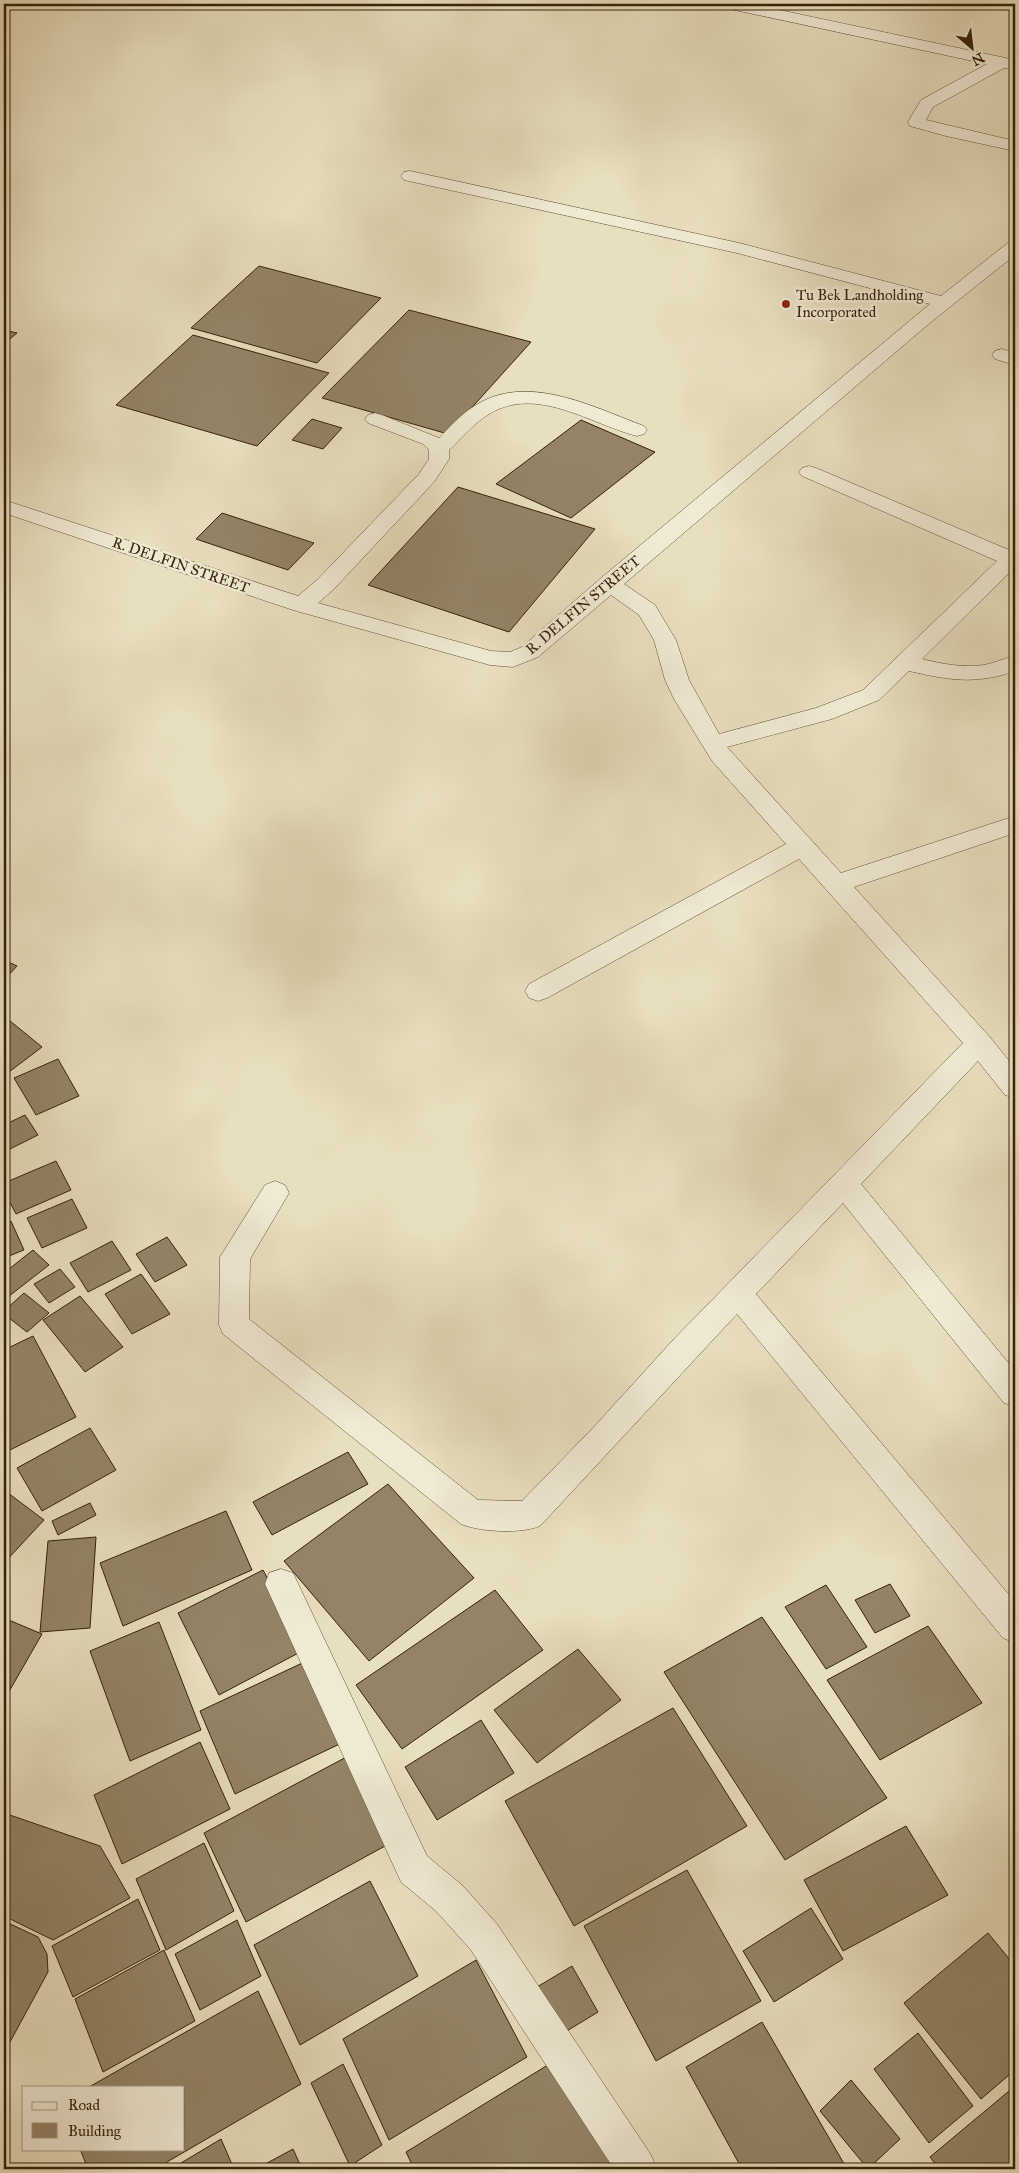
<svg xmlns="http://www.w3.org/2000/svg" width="1019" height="2173" viewBox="0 0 1019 2173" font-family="'IM FELL Great Primer',serif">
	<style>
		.building { fill: #938467; stroke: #372108 }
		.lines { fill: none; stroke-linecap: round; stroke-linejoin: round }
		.minor-casing { stroke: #635036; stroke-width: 1 }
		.minor { fill: #f0ead5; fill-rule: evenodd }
		.poi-dot { fill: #8f2418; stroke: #f0ead5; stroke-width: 2 }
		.labels { text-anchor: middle; stroke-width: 5; stroke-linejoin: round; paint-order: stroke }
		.far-poi-label { font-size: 15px; fill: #372108; stroke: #f0ead5; text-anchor: start }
		.far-street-label { font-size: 15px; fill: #372108; stroke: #f0ead5 }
	</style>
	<rect width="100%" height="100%" fill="#e8dfbe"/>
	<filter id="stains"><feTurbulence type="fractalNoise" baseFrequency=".004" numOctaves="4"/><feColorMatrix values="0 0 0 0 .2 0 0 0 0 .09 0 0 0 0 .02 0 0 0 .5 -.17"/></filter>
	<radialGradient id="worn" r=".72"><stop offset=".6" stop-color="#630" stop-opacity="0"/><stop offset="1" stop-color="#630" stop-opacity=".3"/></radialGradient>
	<!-- building -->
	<g class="building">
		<polygon points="259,266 381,298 317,363 191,328"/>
		<polygon points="409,310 531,342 448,434 322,398"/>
		<polygon points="4,330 17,333 4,344"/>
		<polygon points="193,335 329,373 257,446 116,405"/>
		<polygon points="312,419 342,428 323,449 292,440"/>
		<polygon points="581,420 655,452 571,518 496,484"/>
		<polygon points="458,487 595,529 509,632 368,585"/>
		<polygon points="222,513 314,543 288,570 196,539"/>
		<polygon points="4,960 17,966 4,980"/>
		<polygon points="4,1016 42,1047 5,1075 4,1074"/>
		<polygon points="58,1059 79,1096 36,1115 14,1078"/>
		<polygon points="25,1115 38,1135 4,1152 4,1125"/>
		<polygon points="56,1161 71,1190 16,1214 4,1191 4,1183"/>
		<polygon points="72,1199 87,1228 42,1248 27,1218"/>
		<polygon points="11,1221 24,1250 4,1258 4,1224"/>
		<polygon points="167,1237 187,1265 155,1282 136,1254"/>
		<polygon points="112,1241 131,1270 88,1292 70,1263"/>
		<polygon points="33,1250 49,1265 4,1300 4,1273"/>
		<polygon points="60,1269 75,1287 49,1303 34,1284"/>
		<polygon points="141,1274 170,1314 132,1334 105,1294"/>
		<polygon points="24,1293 49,1313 27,1332 4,1314 4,1311"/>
		<polygon points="80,1296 123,1347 85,1372 43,1320"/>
		<polygon points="33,1336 76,1417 4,1453 4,1350"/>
		<polygon points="90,1428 116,1470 42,1511 17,1468"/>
		<polygon points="348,1452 368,1484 272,1535 253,1502"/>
		<polygon points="388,1484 474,1578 369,1661 284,1561"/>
		<polygon points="4,1490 44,1520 4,1563"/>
		<polygon points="90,1503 96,1515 58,1535 52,1521"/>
		<polygon points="226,1511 252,1570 123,1626 100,1563"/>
		<polygon points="96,1537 90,1628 40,1632 48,1541"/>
		<polygon points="263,1570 306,1649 219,1695 178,1613"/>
		<polygon points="890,1584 910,1616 875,1633 855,1600"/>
		<polygon points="826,1585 867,1647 826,1669 785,1607"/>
		<polygon points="495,1590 543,1650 402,1749 356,1685"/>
		<polygon points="762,1617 887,1798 785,1860 664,1672"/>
		<polygon points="4,1618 42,1634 7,1695 4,1694"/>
		<polygon points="159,1622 201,1730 130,1761 90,1651"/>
		<polygon points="928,1626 982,1703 880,1760 827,1680"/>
		<polygon points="578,1649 621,1700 537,1763 494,1710"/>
		<polygon points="313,1658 350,1739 235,1794 200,1711"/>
		<polygon points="673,1708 747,1826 574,1926 505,1801"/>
		<polygon points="481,1720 514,1773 437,1820 405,1767"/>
		<polygon points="200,1742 230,1809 122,1864 94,1795"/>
		<polygon points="352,1754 396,1840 246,1922 204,1833"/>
		<polygon points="4,1813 100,1846 130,1898 53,1940 4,1916"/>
		<polygon points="906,1826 948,1895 843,1951 804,1880"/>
		<polygon points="204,1843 234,1911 166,1950 136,1879"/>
		<polygon points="687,1870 761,2001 656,2061 584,1926"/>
		<polygon points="370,1881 418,1976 300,2045 254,1945"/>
		<polygon points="138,1899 160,1950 73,1997 52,1946"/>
		<polygon points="811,1908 843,1959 774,2002 743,1951"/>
		<polygon points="237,1920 261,1976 200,2010 175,1954"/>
		<polygon points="4,1921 38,1937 47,1954 48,1972 4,2053"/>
		<polygon points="988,1933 1015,1966 1015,2070 981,2099 904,2003"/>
		<polygon points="164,1950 195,2021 103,2072 75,1999"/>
		<polygon points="476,1960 527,2057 389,2140 343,2039"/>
		<polygon points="572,1966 598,2012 557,2037 532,1990"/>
		<polygon points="258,1991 301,2084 155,2169 88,2169 80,2149 184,2149 184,2087 89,2087"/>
		<polygon points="762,2022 847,2169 742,2169 686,2067"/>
		<polygon points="918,2033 973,2106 929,2143 874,2069"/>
		<polygon points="556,2060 614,2169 414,2169 406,2152"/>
		<polygon points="343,2064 382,2145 350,2166 311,2083"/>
		<polygon points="851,2080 900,2139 868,2169 820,2111"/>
		<polygon points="1015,2086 1015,2169 939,2169 930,2157"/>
		<polygon points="221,2139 234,2169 171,2169"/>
		<polygon points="293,2149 302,2169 256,2169"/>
	</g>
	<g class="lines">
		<defs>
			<g id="minor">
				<polygon points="722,4 751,4 1015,60 1015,70 1004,68 933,107 926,120 1015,141 1015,151 946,136 910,126 908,122 921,100 987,64 730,9 724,7"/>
				<path d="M 410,171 L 739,243 L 941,296 L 1009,242 L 1015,241 L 1015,255 L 931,322 L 624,584 L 655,605 L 676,640 L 689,680 L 719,734 L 816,708 L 863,690 L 997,561 L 802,476 L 799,472 L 802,468 L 809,466 L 816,468 L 1009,550 L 1015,548 L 1015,567 L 922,659 C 942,664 963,668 984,665 C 995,663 1005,658 1015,656 L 1015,671 C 975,685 949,680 909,671 L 879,700 L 832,719 L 727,747 L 841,873 L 1015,816 L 1015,833 L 854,887 L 989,1036 L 1015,1068 L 1015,1098 L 1005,1095 L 978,1061 L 861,1184 L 1015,1371 L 1015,1406 L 1004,1403 L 843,1203 L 756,1294 L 1015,1602 L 1015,1643 L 1003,1638 L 737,1314 L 540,1526 C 521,1534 480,1532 461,1524 L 223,1334 L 219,1325 L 220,1257 L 265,1185 L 275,1181 L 285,1185 L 289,1193 L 250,1259 L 249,1319 L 478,1500 L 522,1501 L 592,1429 L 674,1339 L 963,1043 L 799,859 L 547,998 L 538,1001 L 529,998 L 525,991 L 529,984 L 786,844 L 712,761 L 674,699 L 665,680 L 654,640 L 639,615 L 611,595 L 538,657 L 513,667 L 490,665 L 293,610 L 4,513 L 4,500 L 298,596 L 317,580 L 419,474 L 429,459 L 429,450 L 423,444 L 368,423 L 365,419 L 368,415 L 375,413 L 382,415 L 439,438 C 450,427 460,415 473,407 C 525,371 593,407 644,426 L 647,430 L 644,434 L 637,436 C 590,424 537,385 489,414 C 474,423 462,438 449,450 L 449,459 L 434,482 L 333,590 L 318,603 L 491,651 L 510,652 L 522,647 L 601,578 L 930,304 L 737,253 L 404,180 L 401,176 L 404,172 Z"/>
				<polygon points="1002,349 1015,353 1015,365 995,359 992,355 995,351"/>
				<polygon points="281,1569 293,1573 427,1856 462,1885 497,1924 651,2155 657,2169 614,2169 471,1950 436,1911 401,1882 265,1584 269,1573"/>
			</g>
		</defs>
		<!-- minor casing -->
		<use href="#minor" class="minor-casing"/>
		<!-- minor -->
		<use href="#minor" class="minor"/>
	</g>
	<!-- markers -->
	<circle class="poi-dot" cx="786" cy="304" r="5"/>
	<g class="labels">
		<!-- far-poi labels -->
		<g class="far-poi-label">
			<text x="796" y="300">Tu Bek Landholding<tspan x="796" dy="17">Incorporated</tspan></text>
		</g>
		<!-- far-street labels -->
		<g class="far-street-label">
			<text transform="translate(181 565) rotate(19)" y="5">R. DELFIN STREET</text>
			<text transform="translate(583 605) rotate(-40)" y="5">R. DELFIN STREET</text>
		</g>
	</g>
	<!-- margin -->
	<rect width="1019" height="2173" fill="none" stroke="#e8dfbe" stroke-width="20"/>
	<rect x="5" y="5" width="1009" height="2163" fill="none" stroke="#372108" stroke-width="2.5"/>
	<rect x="10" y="10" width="999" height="2153" fill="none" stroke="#372108"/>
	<!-- legend -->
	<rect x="22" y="2086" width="162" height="65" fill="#f0ead5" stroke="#a69a83"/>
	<rect x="32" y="2102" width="25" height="8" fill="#f0ead5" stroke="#a69a83"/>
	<text x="68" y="2110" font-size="15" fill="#372108">Road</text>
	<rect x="32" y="2123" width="25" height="15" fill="#938467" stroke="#a69a83"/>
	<text x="68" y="2136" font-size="15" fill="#372108">Building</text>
	<!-- north arrow -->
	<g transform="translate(972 48) rotate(152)" stroke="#f0ead5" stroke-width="4" paint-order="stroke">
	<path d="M0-4L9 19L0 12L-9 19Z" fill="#372108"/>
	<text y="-8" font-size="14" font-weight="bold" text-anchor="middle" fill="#372108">N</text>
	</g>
	<rect width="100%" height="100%" filter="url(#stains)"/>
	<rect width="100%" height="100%" fill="url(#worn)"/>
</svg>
